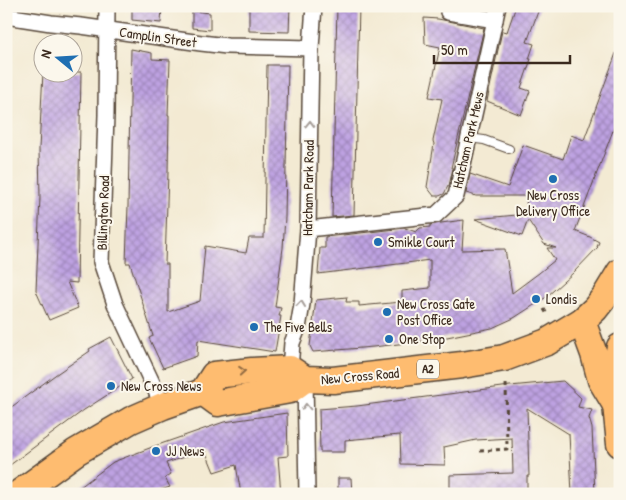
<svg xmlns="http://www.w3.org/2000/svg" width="626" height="500" viewBox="0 0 626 500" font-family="'Patrick Hand',sans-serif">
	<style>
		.building { fill: url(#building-cross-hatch) }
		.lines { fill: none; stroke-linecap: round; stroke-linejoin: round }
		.lane-casing { stroke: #574739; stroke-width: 10 }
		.street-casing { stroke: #574739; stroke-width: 18 }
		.highway-casing { stroke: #574739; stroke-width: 29 }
		.path { stroke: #574739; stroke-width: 3; stroke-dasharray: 4 4; stroke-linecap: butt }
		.lane { stroke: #fff; stroke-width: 8 }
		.street { stroke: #fff; stroke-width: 15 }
		.highway { stroke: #febc70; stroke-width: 26 }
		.oneway { stroke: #a79f9a }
		.oneway2 { stroke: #936c43 }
		.poi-dot { fill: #1f6fb2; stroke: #fbf7ec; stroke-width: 2 }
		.labels { text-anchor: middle; stroke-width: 4; stroke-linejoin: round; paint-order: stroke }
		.shield { fill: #fbf7ec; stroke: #75685c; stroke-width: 1 }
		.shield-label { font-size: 12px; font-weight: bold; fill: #3b2a1e }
		.street-label { font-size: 14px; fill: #3b2a1e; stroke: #fbf7ec }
		.poi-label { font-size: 14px; fill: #3b2a1e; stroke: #fbf7ec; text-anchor: start }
	</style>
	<defs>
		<pattern id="building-cross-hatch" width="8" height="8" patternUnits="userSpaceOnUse" patternTransform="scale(1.25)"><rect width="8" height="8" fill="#bea2e2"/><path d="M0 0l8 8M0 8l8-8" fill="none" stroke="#9c84b7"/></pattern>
	</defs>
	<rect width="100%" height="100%" fill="#fbf7ec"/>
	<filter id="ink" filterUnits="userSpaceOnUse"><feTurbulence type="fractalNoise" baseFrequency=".02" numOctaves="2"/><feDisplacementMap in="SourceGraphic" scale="10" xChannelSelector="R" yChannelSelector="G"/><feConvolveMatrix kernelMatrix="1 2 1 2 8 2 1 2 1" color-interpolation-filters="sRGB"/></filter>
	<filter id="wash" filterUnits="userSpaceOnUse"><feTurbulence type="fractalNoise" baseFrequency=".0096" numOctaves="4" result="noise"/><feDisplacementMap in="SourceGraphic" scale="20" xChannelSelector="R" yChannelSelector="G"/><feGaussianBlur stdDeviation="1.12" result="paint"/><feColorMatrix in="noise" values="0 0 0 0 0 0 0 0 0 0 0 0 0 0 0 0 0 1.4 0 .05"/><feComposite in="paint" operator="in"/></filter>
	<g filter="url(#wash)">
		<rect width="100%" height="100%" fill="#f3ead3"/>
		<g id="blocks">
			<!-- building -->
			<g class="building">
				<polygon points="132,6 162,6 161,23 132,20"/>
				<polygon points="249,6 290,6 289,32 249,31"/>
				<polygon points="337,6 359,6 354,215 332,217"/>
				<polygon points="516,6 540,6 527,42 534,44 529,59 531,59 521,88 530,91 521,115 487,101 502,31 507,32"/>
				<polygon points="192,11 210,13 210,30 192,28"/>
				<polygon points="424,18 438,19 484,28 451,168 453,168 449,186 448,186 444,194 439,196 434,196 427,187 434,144 433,141 442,99 429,97 440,47 425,44"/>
				<polygon points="618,48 620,49 620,112 575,231 590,237 599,242 597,247 598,247 573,273 545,298 514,318 492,328 432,340 373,347 313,352 310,346 316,300 347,297 346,302 359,302 359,306 402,302 402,291 430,288 430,260 318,274 320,248 325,248 325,237 405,228 416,232 420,228 430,227 430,225 441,223 464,220 462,250 505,249 512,293 539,273 555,260 547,248 556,248 544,244 528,220 522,236 475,219 527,214 526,196 476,196 466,193 470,174 508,187 523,145 563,159 571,135 584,140"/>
				<polygon points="131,49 152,53 152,59 170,60 168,115 169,115 168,172 165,264 168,264 168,312 200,301 205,246 246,253 249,238 264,238 267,65 288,65 285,217 283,248 275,307 281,308 279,316 281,316 275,352 198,340 197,356 163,368 149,338 153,336 130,263 126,263 128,206"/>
				<polygon points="43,72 81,72 77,283 67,282 78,308 49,320 36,291 40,197 39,149"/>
				<polygon points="111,337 132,379 84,410 6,468 6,411 55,375 90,351 89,349"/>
				<polygon points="563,381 581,398 578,407 592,410 589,418 592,428 595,494 572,494 569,434 527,408 529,476 527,476 527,494 450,494 450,475 513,473 512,438 476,440 444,447 445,465 401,464 400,435 345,440 345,452 320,452 319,409 357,406 510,386"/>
				<polygon points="287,413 288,456 278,457 281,494 241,494 236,465 214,472 205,450 166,463 171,474 165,478 170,487 149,494 71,494 113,462 155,446 224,422"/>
				<polygon points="338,478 351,478 352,494 338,494"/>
			</g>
		</g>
	</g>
	<g filter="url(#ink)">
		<use href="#blocks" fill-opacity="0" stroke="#574739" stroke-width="1"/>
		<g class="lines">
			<defs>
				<polyline id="lane" points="469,138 484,140 509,149"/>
				<g id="street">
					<polyline points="107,6 106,115 101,262 115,304 163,406"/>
					<polyline points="449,6 448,12 495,20"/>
					<polyline points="6,16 51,23 81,26 201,43 227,46 311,48"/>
					<polyline points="308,229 436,215 456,196 498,6"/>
					<polyline points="290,369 292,343 298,328 302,304 308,229 311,48 314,6"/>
					<polyline points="305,379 307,494"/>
				</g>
				<g id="highway">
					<polyline points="582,321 594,354 601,380 616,405"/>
					<polyline points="620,347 618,356 620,378 616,405 620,444"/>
					<polyline points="203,392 218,403 290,390 305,379"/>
					<polyline points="18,494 76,452 131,420 163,406 203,392 214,375 252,371 290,369 305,379 333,380 462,365 504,358 547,342 582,321 595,309 606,295 620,272"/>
				</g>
			</defs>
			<!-- lane casing -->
			<use href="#lane" class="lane-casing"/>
			<!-- street casing -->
			<use href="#street" class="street-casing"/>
			<!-- highway casing -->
			<use href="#highway" class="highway-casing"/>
			<!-- path -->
			<g class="path">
				<polyline points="544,309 547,314"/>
				<polyline points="480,451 507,449 506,380"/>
			</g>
			<!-- lane -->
			<use href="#lane" class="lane"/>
			<!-- street -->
			<use href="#street" class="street"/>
			<!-- highway -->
			<use href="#highway" class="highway"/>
		</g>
		<!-- one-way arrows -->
		<defs><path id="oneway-chevron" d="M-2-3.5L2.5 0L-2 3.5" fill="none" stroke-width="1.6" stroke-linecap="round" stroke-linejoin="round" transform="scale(1.25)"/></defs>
		<g class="oneway">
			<use href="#oneway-chevron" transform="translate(310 124) rotate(-89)"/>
			<use href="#oneway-chevron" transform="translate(301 304) rotate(-84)"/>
			<use href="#oneway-chevron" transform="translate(306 407) rotate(-92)"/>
		</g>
		<use class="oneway2" href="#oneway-chevron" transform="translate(242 371) rotate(-5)"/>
	</g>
	<!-- markers -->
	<g class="poi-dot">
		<circle cx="553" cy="179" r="5"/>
		<circle cx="378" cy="242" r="5"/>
		<circle cx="536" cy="299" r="5"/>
		<circle cx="387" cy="312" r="5"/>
		<circle cx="254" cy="327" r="5"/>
		<circle cx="389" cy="339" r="5"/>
		<circle cx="111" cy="386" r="5"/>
		<circle cx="156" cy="451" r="5"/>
	</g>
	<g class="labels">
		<!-- shield labels -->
		<rect class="shield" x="417" y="359.5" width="22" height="19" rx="4"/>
		<g class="shield-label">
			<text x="428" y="373">A2</text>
		</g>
		<!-- street labels -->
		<g class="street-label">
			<text transform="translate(158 37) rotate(8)" y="5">Camplin Street</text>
			<text transform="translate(468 140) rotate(-77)" y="5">Hatcham Park Mews</text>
			<text transform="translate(308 188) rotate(-89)" y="5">Hatcham Park Road</text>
			<text transform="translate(103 213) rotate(-88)" y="5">Billington Road</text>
			<text transform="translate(360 376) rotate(-5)" y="5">New Cross Road</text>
		</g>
		<!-- poi labels -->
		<g class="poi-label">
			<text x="553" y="200" text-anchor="middle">New Cross<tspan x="553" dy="16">Delivery Office</tspan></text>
			<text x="388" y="247">Smikle Court</text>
			<text x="546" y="304">Londis</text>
			<text x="397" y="309">New Cross Gate<tspan x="397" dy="16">Post Office</tspan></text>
			<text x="264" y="332">The Five Bells</text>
			<text x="399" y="344">One Stop</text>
			<text x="121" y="391">New Cross News</text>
			<text x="166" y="456">JJ News</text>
		</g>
	</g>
	<!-- margin -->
	<rect width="626" height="500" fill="none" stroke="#fbf7ec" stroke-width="25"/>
	<!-- north arrow -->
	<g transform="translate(58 58) rotate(288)"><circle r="24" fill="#fbf7ec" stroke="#aea59a"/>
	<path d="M0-4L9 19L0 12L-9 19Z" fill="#1f6fb2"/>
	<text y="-8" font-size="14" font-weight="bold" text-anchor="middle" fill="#3b2a1e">N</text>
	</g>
	<!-- scale -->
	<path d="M434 55v8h136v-8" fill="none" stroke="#3b2a1e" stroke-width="2.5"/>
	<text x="441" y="55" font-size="15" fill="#3b2a1e" stroke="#fbf7ec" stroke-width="4" paint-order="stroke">50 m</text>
</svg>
